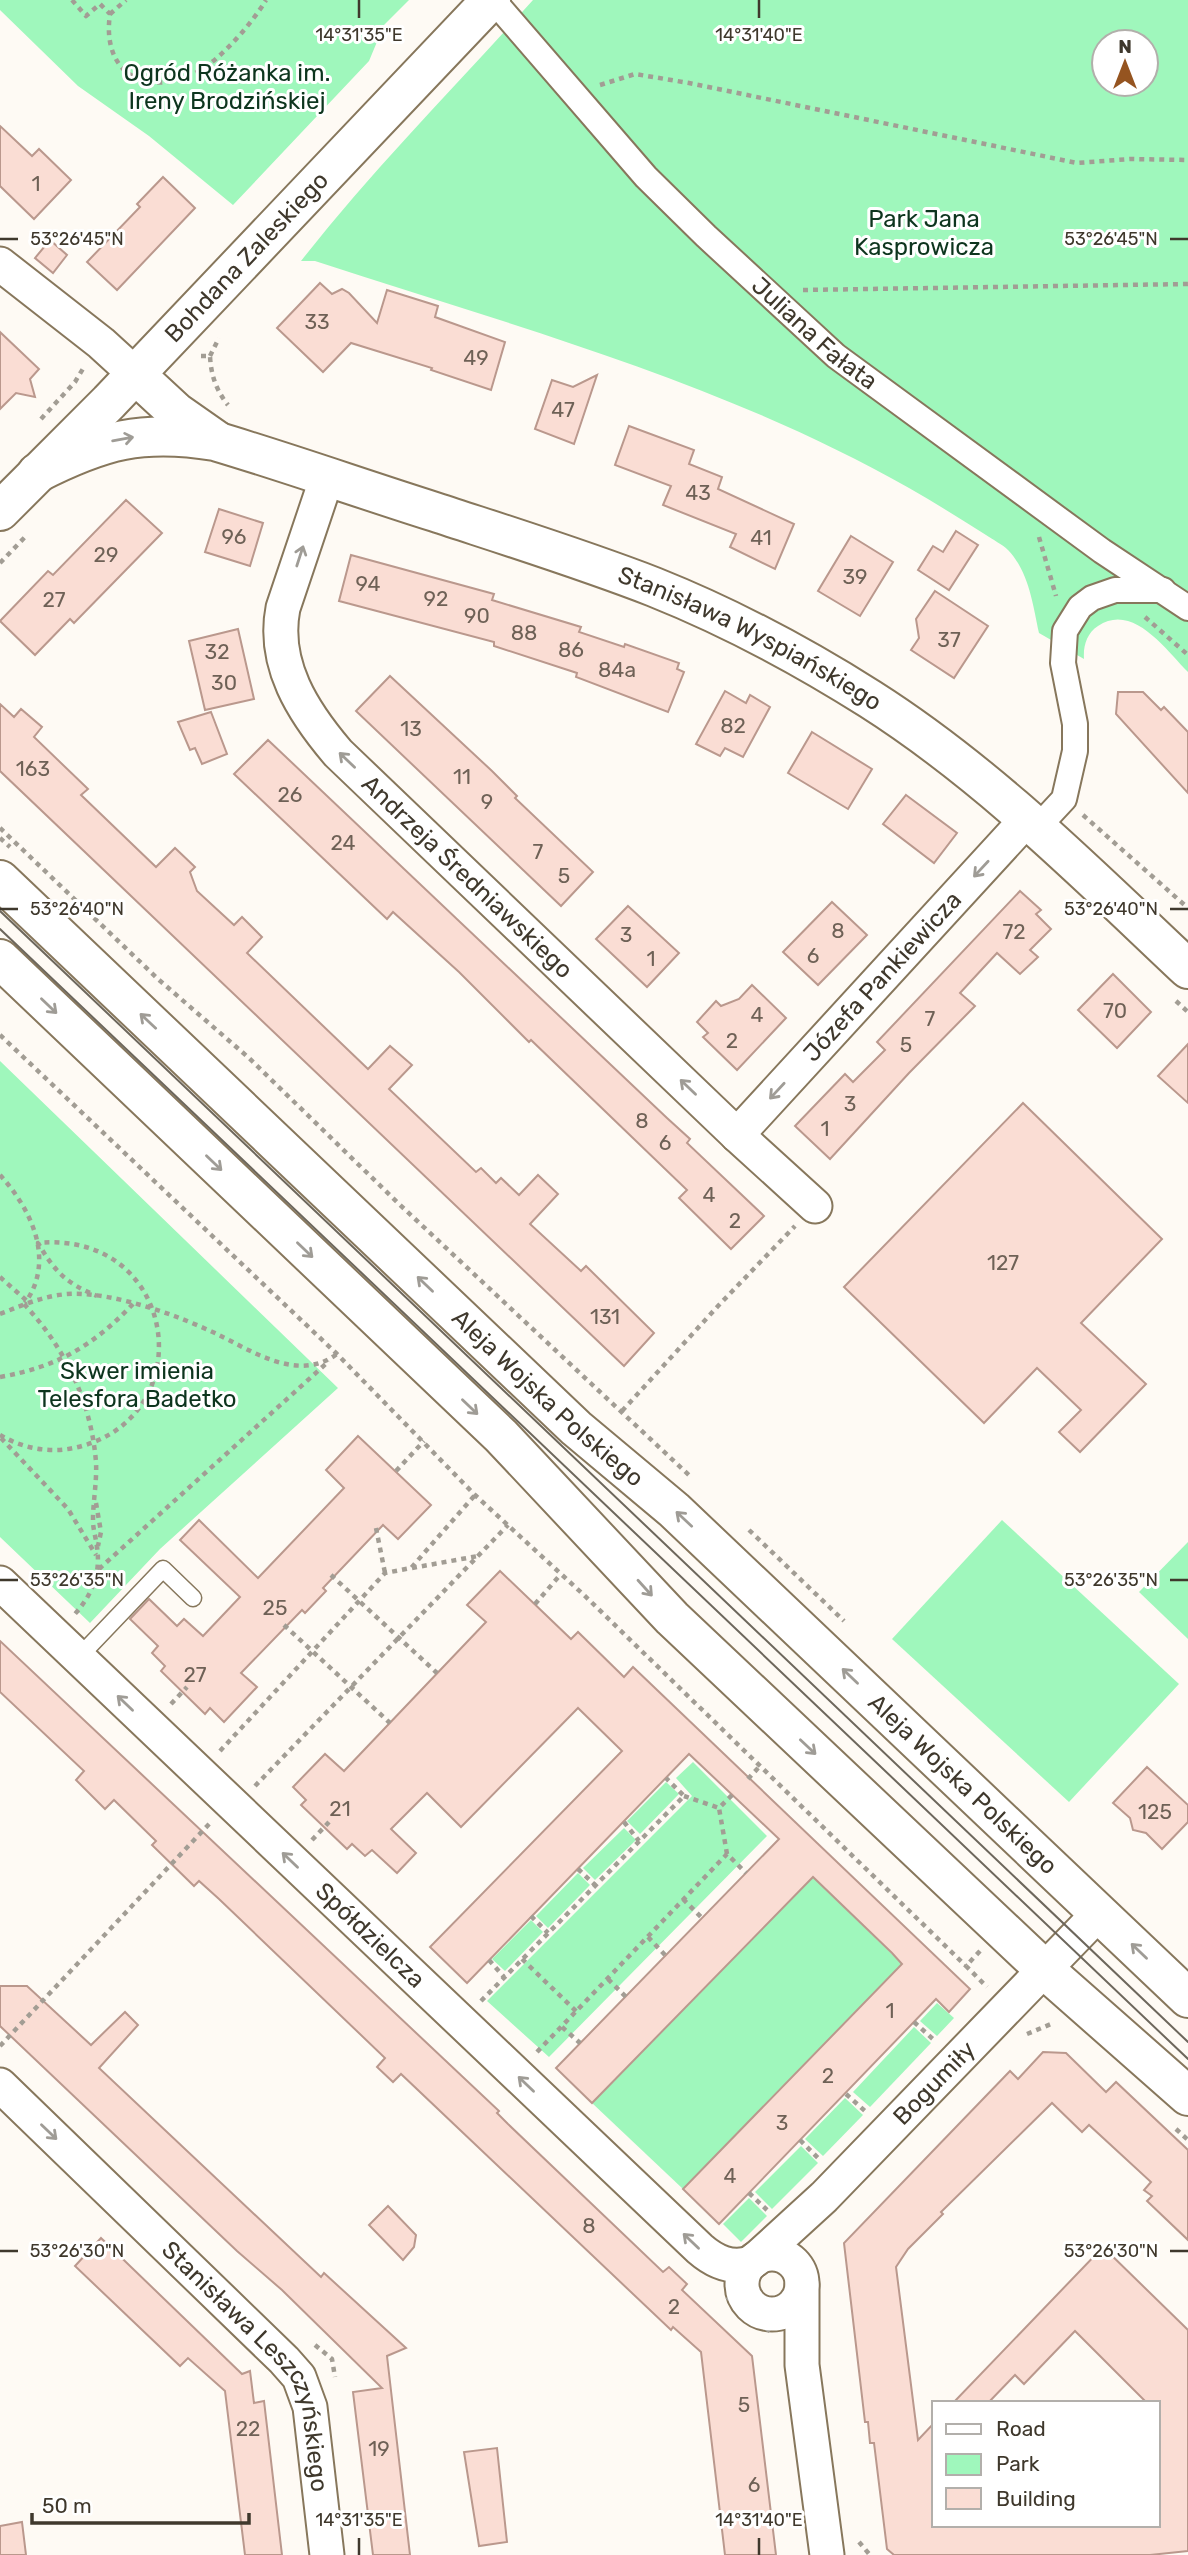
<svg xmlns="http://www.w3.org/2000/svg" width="1188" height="2555" viewBox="0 0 1188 2555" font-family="Rubik,sans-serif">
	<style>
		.green { fill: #9ff7bc; fill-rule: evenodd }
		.building { fill: #faddd4; stroke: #ba988d; stroke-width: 2 }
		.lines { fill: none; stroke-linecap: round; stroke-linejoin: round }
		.service-casing { stroke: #87775c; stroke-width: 19 }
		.pedestrian-casing { stroke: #87775c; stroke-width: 28 }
		.minor-casing { stroke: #87775c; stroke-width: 37 }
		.tertiary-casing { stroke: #87775c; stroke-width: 42 }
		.secondary-casing { stroke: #87775c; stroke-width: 42 }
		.path { stroke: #a29d94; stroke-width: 4.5; stroke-dasharray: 5 5; stroke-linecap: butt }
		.service { stroke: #fff; stroke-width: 16 }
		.pedestrian { stroke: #fff; stroke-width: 24 }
		.minor { stroke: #fff; stroke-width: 33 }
		.tertiary { stroke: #fff; stroke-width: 38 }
		.secondary { stroke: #fff; stroke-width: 38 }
		.tram { stroke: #6d675c; stroke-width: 2 }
		.oneway { stroke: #9f9c96 }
		.ticks { fill: none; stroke: #3f382c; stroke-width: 2.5 }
		.labels { text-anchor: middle; stroke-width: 6; stroke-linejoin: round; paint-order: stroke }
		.number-label { font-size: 21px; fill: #6e6156 }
		.park-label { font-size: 24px; fill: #0d351e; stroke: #fff }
		.street-label { font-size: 24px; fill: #3f382c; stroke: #fff }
		.ticks-label { font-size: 18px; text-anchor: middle; fill: #3f382c; stroke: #fff; stroke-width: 6; stroke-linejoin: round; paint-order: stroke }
	</style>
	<rect width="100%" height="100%" fill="#fefaf4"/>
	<!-- green -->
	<g class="green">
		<polygon points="0,0 409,0 384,25 369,61 233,205 149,136 78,86 0,10"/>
		<path d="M 533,0 L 1188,0 L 1188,672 C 1166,650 1133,602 1098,626 C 1087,633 1083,646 1084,659 L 1039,633 C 1033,605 1029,572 1008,550 C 1002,544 993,540 986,535 C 961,519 935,503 909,488 C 722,382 517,327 315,261 L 301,261 C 373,169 455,87 533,0 ZM 1104,42 L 1146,42 L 1146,84 L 1104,84 Z"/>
		<polygon points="0,1061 338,1388 160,1549 90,1623 0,1537"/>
		<polygon points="1002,1520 1179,1684 1069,1802 892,1639"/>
		<polygon points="1188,1542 1188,1639 1139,1592"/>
		<polygon points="693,1762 767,1836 549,2057 487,2001 692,1796 676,1778"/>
		<polygon points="666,1782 679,1794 640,1834 627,1821"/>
		<polygon points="624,1828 636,1840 595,1880 583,1868"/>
		<polygon points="578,1873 590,1885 548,1928 536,1916"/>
		<polygon points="813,1877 902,1964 683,2189 592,2103"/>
		<polygon points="531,1920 543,1932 505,1971 492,1959"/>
		<polygon points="937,2003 954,2018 937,2036 920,2021"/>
		<polygon points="914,2027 931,2043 870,2107 853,2092"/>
		<polygon points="845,2098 863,2115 823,2156 805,2139"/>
		<polygon points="801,2146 818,2163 772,2209 755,2192"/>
		<polygon points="749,2198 767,2216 741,2242 723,2224"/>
	</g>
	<!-- building -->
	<g class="building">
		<polygon points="0,126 32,156 39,149 71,180 34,219 0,186"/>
		<polygon points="163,177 195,208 117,290 87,262 140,207 137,204"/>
		<polygon points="50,240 67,255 53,273 35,258"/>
		<polygon points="320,283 332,294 342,289 349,293 377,323 387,290 438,306 435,317 505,342 491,390 431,370 432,368 351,343 323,372 277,328"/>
		<polygon points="0,332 39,369 30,379 35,397 16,393 0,409"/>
		<polygon points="597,375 574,444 535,429 552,380 573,387"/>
		<polygon points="629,426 694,450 689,464 722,477 718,489 794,524 775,569 730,547 736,534 663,505 671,486 615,465"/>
		<polygon points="126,500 162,533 74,623 70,619 35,655 0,621 48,571 53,575"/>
		<polygon points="219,509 263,523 250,566 205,552"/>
		<polygon points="956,531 978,545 949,590 918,570 933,546 943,552"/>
		<polygon points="851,536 893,562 860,616 818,591"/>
		<polygon points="351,555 494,594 492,600 581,627 579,632 624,647 625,644 679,663 677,669 684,672 668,712 576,677 577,673 494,646 494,642 339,601"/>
		<polygon points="935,591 988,626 954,678 911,650 919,638 916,619"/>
		<polygon points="238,629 254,699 205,710 189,641"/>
		<polygon points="390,676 492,771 517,796 515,798 593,872 561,906 356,711"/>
		<polygon points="725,691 746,703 750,695 770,707 743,757 725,748 720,756 696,744"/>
		<polygon points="1118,692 1143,692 1161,710 1164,707 1188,732 1188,793 1116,714"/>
		<polygon points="0,704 14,717 21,709 42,727 34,737 88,789 81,795 156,867 175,848 195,867 190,872 197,891 234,925 242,917 262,937 247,953 368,1069 390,1046 412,1065 389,1089 476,1172 481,1168 496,1183 501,1178 519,1195 538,1175 558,1194 530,1224 581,1271 586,1266 654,1333 624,1366 0,771"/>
		<polygon points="211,712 227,754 202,764 195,748 190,750 178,722"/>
		<polygon points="812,732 872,769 848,809 788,773"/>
		<polygon points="268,740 667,1118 690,1139 687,1143 764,1216 731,1249 679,1198 687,1190 531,1040 529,1042 459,972 393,912 387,919 234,774"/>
		<polygon points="906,795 957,833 934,863 883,824"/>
		<polygon points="1020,891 1041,910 1036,914 1051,929 1030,950 1038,957 1020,974 997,953 960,993 975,1006 909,1073 830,1159 795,1126 845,1074 853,1082 885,1050 877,1042"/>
		<polygon points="832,902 867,935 818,985 783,952"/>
		<polygon points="628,906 679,953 647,987 596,939"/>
		<polygon points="1113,974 1151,1012 1117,1048 1078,1010"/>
		<polygon points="752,985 786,1018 737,1070 703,1037 708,1033 697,1022 716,1001 721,1006 739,999"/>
		<polygon points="1188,1044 1188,1103 1158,1076"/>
		<polygon points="1023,1103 1162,1239 1081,1323 1146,1384 1080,1452 1059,1432 1081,1410 1037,1368 984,1423 844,1287"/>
		<polygon points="358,1436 431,1505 398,1539 383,1525 323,1588 326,1591 305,1613 302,1610 241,1673 257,1687 224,1722 210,1708 205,1714 161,1671 165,1666 152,1653 158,1646 130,1619 149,1599 177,1626 184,1619 203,1636 240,1597 180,1540 199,1520 258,1578 344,1488 326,1470"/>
		<polygon points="500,1571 571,1639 578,1632 624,1677 633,1667 970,1989 949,2012 936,1999 719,2224 683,2189 902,1964 892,1953 813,1877 592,2103 556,2068 779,1839 689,1754 467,1983 430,1947 622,1751 578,1708 461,1827 427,1793 391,1829 416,1853 397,1873 372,1850 365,1856 352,1844 347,1849 301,1805 306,1800 293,1787 325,1754 344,1771 486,1622 467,1605"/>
		<polygon points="0,1641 499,2111 497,2113 508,2124 663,2272 669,2267 687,2284 682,2290 752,2356 776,2555 725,2555 701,2352 673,2327 671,2330 401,2074 393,2082 377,2067 385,2058 219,1899 199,1881 194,1886 152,1845 156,1841 114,1800 105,1809 76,1780 84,1771 0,1692"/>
		<polygon points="1147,1767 1188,1805 1188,1822 1162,1849 1146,1833 1133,1830 1130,1818 1113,1803"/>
		<polygon points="0,1986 27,1986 91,2045 125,2012 138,2025 99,2068 321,2277 324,2273 406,2348 387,2356 410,2555 373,2555 353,2392 382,2388 282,2290 237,2251 0,2026"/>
		<polygon points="1043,2052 1066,2053 1106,2092 1116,2082 1188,2150 1188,2240 1147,2201 1152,2196 1144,2190 1151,2182 1089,2125 1082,2132 1052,2103 941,2212 943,2214 908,2249 896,2267 918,2440 934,2423 934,2525 1158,2525 1158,2403 1147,2403 1075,2331 1024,2384 1015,2375 988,2403 953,2403 1103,2247 1188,2330 1188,2551 1150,2555 894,2555 887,2549 874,2443 870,2443 868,2422 865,2422 844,2243 1010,2071 1018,2079"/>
		<polygon points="388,2206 416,2235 414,2247 403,2260 369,2225"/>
		<polygon points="101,2238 242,2374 250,2371 254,2403 264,2401 282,2555 245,2555 225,2391 188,2358 180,2366 75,2266"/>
		<polygon points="497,2448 507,2542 479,2546 464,2452"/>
		<polygon points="22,2522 26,2555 0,2555 0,2526"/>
	</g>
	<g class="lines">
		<defs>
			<polyline id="service" points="78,1658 163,1569 193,1598"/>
			<g id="pedestrian">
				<path id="s1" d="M 493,0 L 646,177 L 706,236 L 836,356 L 1102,551 L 1188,608"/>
				<polyline points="1037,828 1064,799 1075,751 1075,724 1063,663 1065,631 1080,607 1092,598 1115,590 1163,590"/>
			</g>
			<g id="minor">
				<polyline points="0,264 101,343 136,375"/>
				<path id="s2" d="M 327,477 L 283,608 C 272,664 303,712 338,753 L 737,1135 L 815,1206"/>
				<path id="s3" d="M 737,1135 L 1027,819"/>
				<path id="s4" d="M 0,1583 L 700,2249 C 715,2262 731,2269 751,2263"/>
				<path id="s5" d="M 0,2085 L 284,2360 L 299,2377 L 310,2407 L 327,2555"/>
				<circle cx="772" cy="2284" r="30"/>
				<path id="s6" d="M 755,2260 L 824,2197 L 1099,1913"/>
				<polyline points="802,2284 802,2365 827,2555"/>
			</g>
			<g id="tertiary">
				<polyline points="136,375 176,412 216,440"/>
				<path id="s7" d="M 37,473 C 102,440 142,429 215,441 C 289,463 362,489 435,512 C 508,536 582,559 654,587 C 729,617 802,656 870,699 C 988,774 1087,874 1188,969"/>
				<path id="s8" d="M 0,511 L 109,402 L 491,0"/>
			</g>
			<g id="secondary">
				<path id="s9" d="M 0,880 L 576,1428 L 674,1510 L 1188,1998"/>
				<polyline points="0,959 501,1436 672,1618 1045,1970 1188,2096"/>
			</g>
		</defs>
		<!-- service casing -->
		<use href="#service" class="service-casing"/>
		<!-- pedestrian casing -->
		<use href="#pedestrian" class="pedestrian-casing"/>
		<!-- minor casing -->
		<use href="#minor" class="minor-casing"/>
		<!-- tertiary casing -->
		<use href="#tertiary" class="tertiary-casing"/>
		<!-- secondary casing -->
		<use href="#secondary" class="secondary-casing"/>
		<!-- path -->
		<g class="path">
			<path d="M 72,0 L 86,16 L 100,4 L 110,14 C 101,75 148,99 199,71 C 222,58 253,22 266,0"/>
			<polyline points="110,14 126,0"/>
			<polyline points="600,85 635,74 689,83 1077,163 1130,159 1188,160"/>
			<polyline points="803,290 1188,284"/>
			<path d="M 201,356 L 210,356 C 211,375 216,390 228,405"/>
			<polyline points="210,356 219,338"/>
			<polyline points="41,419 75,382 84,367"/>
			<polyline points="1039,537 1056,596"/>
			<polyline points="0,563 26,536"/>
			<polyline points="1145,617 1188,655"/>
			<polyline points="1083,815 1188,908"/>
			<polyline points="0,828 158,979 249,1058 398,1203 691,1477"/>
			<polyline points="0,838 10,847"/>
			<polyline points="1176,1001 1188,1012"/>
			<polyline points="0,1035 337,1354 475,1495 585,1596 966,1966"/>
			<path d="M 0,1175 C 31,1209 56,1260 25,1303"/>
			<polyline points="0,1277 27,1301"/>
			<path d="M 24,1304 C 65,1348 91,1401 96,1462 C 97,1482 93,1501 93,1520 C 93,1530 96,1538 97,1547 C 101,1574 92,1595 74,1615"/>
			<path d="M 0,1314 C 28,1303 52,1292 83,1294 C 114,1296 147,1306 177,1317 C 190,1322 204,1328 217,1334 C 252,1351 298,1383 337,1354"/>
			<path d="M 0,1377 C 57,1367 93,1346 133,1304"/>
			<polyline points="622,1411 718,1306 795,1226"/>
			<path d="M 0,1435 C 26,1450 54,1454 82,1446 C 203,1412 176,1230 38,1243 C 55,1272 66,1283 97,1296"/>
			<polyline points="1,1438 68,1509 96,1555"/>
			<polyline points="396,1471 424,1441"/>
			<polyline points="96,1503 101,1532 98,1546"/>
			<polyline points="376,1528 385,1573"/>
			<polyline points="749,1530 844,1621"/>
			<polyline points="412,1568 478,1556"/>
			<polyline points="99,1569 329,1361"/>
			<polyline points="331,1575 437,1673"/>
			<polyline points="535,1604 561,1574"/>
			<polyline points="284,1625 390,1723"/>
			<polyline points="171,1704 187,1687"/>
			<polyline points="220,1751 385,1573 411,1568 475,1495"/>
			<polyline points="748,1779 759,1767"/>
			<polyline points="255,1786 508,1525"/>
			<polyline points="684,1796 719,1808"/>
			<polyline points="624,1822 639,1841"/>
			<polyline points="312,1840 329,1822"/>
			<polyline points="727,1854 719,1808 732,1795"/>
			<polyline points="578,1869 595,1885"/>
			<polyline points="683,1899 702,1918"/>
			<polyline points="531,1916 548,1933"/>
			<polyline points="648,1937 665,1955"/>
			<polyline points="980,1951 966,1966 987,1987"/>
			<polyline points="522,1959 577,2012"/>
			<polyline points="489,1960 504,1977"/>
			<polyline points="608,1979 626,1997"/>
			<polyline points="481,2001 684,1796 666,1778"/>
			<polyline points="914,2022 934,2040"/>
			<polyline points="562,2027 580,2043"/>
			<polyline points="1027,2034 1051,2024 1054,2026"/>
			<polyline points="0,2046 211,1822"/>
			<polyline points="537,2052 727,1854 746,1873"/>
			<polyline points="846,2094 865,2111"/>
			<polyline points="1176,2129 1188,2140"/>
			<polyline points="800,2140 820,2160"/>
			<polyline points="749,2193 767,2210"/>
			<polyline points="727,2297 772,2333"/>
			<polyline points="315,2345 332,2359 335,2377"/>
			<polyline points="859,2542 870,2555"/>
		</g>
		<!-- service -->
		<use href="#service" class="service"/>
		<!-- pedestrian -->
		<use href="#pedestrian" class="pedestrian"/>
		<!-- minor -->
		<use href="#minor" class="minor"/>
		<!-- tertiary -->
		<use href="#tertiary" class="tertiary"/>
		<!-- secondary -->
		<use href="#secondary" class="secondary"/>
		<!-- tram -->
		<g class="tram">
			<polyline points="0,911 1188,2042"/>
			<polyline points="0,929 1188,2059"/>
		</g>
	</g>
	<!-- one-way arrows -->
	<defs><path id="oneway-shaft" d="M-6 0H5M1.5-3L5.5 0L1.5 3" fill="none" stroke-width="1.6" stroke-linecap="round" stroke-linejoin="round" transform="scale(1.75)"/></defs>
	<g class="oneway">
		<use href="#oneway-shaft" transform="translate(123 439) rotate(-10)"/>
		<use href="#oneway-shaft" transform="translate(300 556) rotate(-72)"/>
		<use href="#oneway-shaft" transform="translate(347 760) rotate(-136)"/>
		<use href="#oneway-shaft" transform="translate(981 869) rotate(133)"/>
		<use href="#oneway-shaft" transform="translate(49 1006) rotate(44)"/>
		<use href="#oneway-shaft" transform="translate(148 1021) rotate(-137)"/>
		<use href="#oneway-shaft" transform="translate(688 1087) rotate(-136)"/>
		<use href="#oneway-shaft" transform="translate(777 1091) rotate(133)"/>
		<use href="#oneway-shaft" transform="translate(214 1163) rotate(44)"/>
		<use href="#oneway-shaft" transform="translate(305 1250) rotate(44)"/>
		<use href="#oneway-shaft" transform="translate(425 1284) rotate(-136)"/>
		<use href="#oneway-shaft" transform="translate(470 1407) rotate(44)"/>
		<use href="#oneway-shaft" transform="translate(684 1519) rotate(-137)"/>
		<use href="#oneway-shaft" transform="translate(645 1588) rotate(48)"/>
		<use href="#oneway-shaft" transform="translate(850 1676) rotate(-136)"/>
		<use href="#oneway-shaft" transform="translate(125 1703) rotate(-136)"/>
		<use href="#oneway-shaft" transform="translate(808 1747) rotate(43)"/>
		<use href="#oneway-shaft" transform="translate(290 1860) rotate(-136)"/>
		<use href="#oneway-shaft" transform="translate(1139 1951) rotate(-136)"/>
		<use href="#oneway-shaft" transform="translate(526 2084) rotate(-136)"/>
		<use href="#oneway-shaft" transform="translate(49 2132) rotate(44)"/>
		<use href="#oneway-shaft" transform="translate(691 2241) rotate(-136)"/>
	</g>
	<!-- ticks -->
	<path class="ticks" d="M 359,0 L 359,18M 759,0 L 759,18M 0,239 L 18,239M 1170,239 L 1188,239M 0,909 L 18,909M 1170,909 L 1188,909M 0,1580 L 18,1580M 1170,1580 L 1188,1580M 0,2251 L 18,2251M 1170,2251 L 1188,2251M 359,2538 L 359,2555M 759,2538 L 759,2555"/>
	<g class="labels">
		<!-- number labels -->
		<g class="number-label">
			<text x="36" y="191">1</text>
			<text x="317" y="329">33</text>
			<text x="476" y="365">49</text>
			<text x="563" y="417">47</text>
			<text x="698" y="500">43</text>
			<text x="234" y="544">96</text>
			<text x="761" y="545">41</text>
			<text x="106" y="562">29</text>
			<text x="855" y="584">39</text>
			<text x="368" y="591">94</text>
			<text x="436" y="606">92</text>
			<text x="54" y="607">27</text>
			<text x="477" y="623">90</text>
			<text x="524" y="640">88</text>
			<text x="949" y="647">37</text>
			<text x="571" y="657">86</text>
			<text x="217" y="659">32</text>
			<text x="617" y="677">84a</text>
			<text x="224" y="690">30</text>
			<text x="733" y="733">82</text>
			<text x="411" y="736">13</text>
			<text x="33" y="776">163</text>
			<text x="462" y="784">11</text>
			<text x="290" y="802">26</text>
			<text x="487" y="809">9</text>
			<text x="343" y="850">24</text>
			<text x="538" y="859">7</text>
			<text x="564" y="883">5</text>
			<text x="838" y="938">8</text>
			<text x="1014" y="939">72</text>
			<text x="626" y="942">3</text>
			<text x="813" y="963">6</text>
			<text x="651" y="966">1</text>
			<text x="1115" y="1018">70</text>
			<text x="757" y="1022">4</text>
			<text x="930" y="1026">7</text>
			<text x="732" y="1048">2</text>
			<text x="906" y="1052">5</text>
			<text x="850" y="1111">3</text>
			<text x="642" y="1128">8</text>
			<text x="825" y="1136">1</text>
			<text x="665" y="1150">6</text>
			<text x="709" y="1202">4</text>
			<text x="735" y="1228">2</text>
			<text x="1003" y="1270">127</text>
			<text x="605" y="1324">131</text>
			<text x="275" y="1615">25</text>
			<text x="195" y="1682">27</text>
			<text x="340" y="1816">21</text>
			<text x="1155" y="1819">125</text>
			<text x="890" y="2018">1</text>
			<text x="828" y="2083">2</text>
			<text x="782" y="2130">3</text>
			<text x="730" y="2183">4</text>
			<text x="589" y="2233">8</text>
			<text x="674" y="2314">2</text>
			<text x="744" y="2412">5</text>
			<text x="248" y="2436">22</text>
			<text x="379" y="2456">19</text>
			<text x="754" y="2492">6</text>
		</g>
		<!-- park labels -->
		<g class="park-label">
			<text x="227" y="81">Ogród Różanka im.<tspan x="227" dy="28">Ireny Brodzińskiej</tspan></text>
			<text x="924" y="227">Park Jana<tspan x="924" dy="28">Kasprowicza</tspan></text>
			<text x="137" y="1379">Skwer imienia<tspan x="137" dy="28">Telesfora Badetko</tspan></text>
		</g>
		<!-- street labels -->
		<g class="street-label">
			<text dy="8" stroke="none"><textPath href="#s8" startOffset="354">Bohdana Zaleskiego</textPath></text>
			<text dy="8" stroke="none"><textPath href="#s1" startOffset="464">Juliana Fałata</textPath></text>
			<text dy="8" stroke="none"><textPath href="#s7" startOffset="756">Stanisława Wyspiańskiego</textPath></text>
			<text dy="8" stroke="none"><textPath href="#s2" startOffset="478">Andrzeja Średniawskiego</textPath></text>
			<text dy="8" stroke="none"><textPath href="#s3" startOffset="215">Józefa Pankiewicza</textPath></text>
			<text dy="8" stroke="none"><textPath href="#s9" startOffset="754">Aleja Wojska Polskiego</textPath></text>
			<text dy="8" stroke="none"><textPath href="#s9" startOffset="1321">Aleja Wojska Polskiego</textPath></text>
			<text dy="8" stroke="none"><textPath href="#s4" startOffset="511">Spółdzielcza</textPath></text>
			<text dy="8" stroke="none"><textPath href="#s6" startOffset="252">Bogumiły</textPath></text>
			<text dy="8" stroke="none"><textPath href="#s5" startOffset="383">Stanisława Leszczyńskiego</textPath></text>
		</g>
	</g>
	<g class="ticks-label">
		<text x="359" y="41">14°31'35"E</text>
		<text x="759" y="41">14°31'40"E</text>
		<text x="77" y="245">53°26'45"N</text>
		<text x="1111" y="245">53°26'45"N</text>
		<text x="77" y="915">53°26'40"N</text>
		<text x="1111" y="915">53°26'40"N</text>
		<text x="77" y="1586">53°26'35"N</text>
		<text x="1111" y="1586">53°26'35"N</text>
		<text x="77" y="2257">53°26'30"N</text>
		<text x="1111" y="2257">53°26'30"N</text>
		<text x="359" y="2526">14°31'35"E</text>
		<text x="759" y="2526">14°31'40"E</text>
	</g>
	<!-- legend -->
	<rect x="932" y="2401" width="228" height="126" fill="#ffffff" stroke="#b2afab" stroke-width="2"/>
	<rect x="946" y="2424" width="35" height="10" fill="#ffffff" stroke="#b2afab" stroke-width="2"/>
	<text x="996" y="2436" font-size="21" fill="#3f382c">Road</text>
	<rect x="946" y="2454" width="35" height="21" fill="#9ff7bc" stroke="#b2afab" stroke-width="2"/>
	<text x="996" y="2471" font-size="21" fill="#3f382c">Park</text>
	<rect x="946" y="2488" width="35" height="21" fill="#faddd4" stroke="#b2afab" stroke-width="2"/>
	<text x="996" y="2506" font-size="21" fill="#3f382c">Building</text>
	<!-- north arrow -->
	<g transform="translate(1125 63)"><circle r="33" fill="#ffffff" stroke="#b2afab" stroke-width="2"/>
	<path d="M0-5L12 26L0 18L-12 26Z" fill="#955420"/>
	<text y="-10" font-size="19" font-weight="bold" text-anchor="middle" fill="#3f382c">N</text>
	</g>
	<!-- scale -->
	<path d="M32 2513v10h217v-10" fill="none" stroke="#3f382c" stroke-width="3.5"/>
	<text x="42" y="2513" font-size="21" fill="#3f382c" stroke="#ffffff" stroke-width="5" paint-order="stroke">50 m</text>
</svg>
